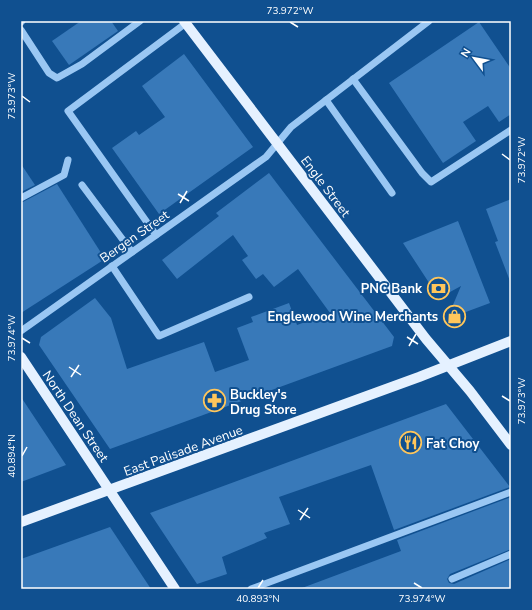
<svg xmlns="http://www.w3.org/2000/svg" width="532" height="610" viewBox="0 0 532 610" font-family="'Nunito Sans',sans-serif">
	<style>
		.building { fill: #3879b9 }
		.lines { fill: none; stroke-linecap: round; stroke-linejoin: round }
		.minor { stroke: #9ac7f3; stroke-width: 7 }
		.major { stroke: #e5f1ff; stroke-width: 10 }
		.ticks { fill: none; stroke: #fff; stroke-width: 1.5 }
		.labels { text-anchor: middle; stroke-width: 4; stroke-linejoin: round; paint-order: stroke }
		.street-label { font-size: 13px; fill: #fff; stroke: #105090 }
		.poi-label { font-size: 13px; font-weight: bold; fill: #fff; stroke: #105090; text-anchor: end }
		.neatline { fill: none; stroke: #fff; stroke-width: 1.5 }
		.ticks-label { font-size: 10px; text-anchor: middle; fill: #fff }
	</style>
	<rect width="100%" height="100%" fill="#105090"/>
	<!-- building -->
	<g class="building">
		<polygon points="81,21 111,21 118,31 69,65 52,41"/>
		<polygon points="479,22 511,69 511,114 499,122 488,106 463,122 476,141 443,163 389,83"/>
		<polygon points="184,54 253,147 159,214 112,148 136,131 139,135 165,117 142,86"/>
		<polygon points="21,164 35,185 21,192"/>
		<polygon points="269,173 394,337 392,346 110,449 39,345 41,337 95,298 111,318 127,369 204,342 215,372 249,360 237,328 253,322 251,317 289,303 297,325 330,313 298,269 274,287 263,274 256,279 242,260 248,256 233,235 177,279 162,260 219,216 216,213"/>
		<polygon points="57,184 105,259 21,313 21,203"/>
		<polygon points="511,199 511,281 510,281 495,242 498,241 486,209"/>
		<polygon points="458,221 490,303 447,319 461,286 439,298 403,243"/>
		<polygon points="21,397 66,465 21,482"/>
		<polygon points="446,404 510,487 394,530 371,465 279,497 290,524 264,533 267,538 222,557 227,574 197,584 150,513"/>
		<polygon points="511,497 511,549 450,574 447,579 449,583 454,584 511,559 511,589 302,589 302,588 401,551 397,540"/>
		<polygon points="110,527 151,589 21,589 21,559"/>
	</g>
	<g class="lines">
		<!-- minor -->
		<g class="minor">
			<polyline points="21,22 22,21"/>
			<polyline points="21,30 49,73 57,78 82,64 140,21"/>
			<polyline points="353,79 422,173 431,182 511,130"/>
			<polyline points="326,100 392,193"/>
			<polyline points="82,185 132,252"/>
			<polyline points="21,198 64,175 68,160"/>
			<polyline points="156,235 68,111 186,23"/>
			<polyline points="112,266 159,336 249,297"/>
			<polyline points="21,331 266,157 291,127 429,21"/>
			<polyline points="452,579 511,554"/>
			<polyline points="251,589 511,492"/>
		</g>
		<!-- major -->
		<g class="major">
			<polyline points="184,21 426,339 470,391 511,445"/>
			<polyline points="21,357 175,589"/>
			<polyline points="21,522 419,377 511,341"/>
		</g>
	</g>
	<!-- ticks -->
	<path class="ticks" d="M 290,22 L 298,27M 22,96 L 30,102M 502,154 L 510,160M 178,194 L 189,201M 180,203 L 187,191M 407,337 L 418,344M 22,338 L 30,343M 409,346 L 416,334M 69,367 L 81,375M 71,377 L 79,365M 502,396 L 510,401M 22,456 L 27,447M 298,510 L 310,518M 300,520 L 308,508M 414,583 L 422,588M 258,588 L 263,580"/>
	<!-- icons -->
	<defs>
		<symbol id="bank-ring" viewBox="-11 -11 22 22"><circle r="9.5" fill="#105090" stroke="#ffc65b" stroke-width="1.5"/><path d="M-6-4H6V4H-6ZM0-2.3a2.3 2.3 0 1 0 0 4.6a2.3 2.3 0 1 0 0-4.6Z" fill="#ffc65b"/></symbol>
		<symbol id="shop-ring" viewBox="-11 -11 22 22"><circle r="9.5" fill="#105090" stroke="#ffc65b" stroke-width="1.5"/><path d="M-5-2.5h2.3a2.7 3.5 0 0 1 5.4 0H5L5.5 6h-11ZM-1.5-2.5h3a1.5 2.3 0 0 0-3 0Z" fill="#ffc65b"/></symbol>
		<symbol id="pharmacy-ring" viewBox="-11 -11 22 22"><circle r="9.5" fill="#105090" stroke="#ffc65b" stroke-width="1.5"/><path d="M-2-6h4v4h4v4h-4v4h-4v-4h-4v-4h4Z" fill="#ffc65b"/></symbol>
		<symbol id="restaurant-ring" viewBox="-11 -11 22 22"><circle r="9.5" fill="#105090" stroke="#ffc65b" stroke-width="1.5"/><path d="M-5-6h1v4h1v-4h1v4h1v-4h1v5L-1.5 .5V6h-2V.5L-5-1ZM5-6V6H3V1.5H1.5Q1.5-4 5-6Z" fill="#ffc65b"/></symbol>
	</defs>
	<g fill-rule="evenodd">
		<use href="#bank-ring" x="426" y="276" width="25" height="25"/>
		<use href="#shop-ring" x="442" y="304" width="25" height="25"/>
		<use href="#pharmacy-ring" x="202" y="388" width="25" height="25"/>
		<use href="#restaurant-ring" x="398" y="430" width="25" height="25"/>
	</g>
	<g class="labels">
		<!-- street labels -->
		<g class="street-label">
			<text transform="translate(326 186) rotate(53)" y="5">Engle Street</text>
			<text transform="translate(134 236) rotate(-35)" y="5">Bergen Street</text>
			<text transform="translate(76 416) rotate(56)" y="5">North Dean Street</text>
			<text transform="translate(183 450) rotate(-20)" y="5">East Palisade Avenue</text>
		</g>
		<!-- poi labels -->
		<g class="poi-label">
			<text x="422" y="293">PNC Bank</text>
			<text x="438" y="321">Englewood Wine Merchants</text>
			<text x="230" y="399" text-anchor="start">Buckley's<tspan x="230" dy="15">Drug Store</tspan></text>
			<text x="426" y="448" text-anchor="start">Fat Choy</text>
		</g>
	</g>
	<!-- border -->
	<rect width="532" height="610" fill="none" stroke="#105090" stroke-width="44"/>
	<!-- north arrow -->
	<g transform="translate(474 58) rotate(302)" stroke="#105090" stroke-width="3" paint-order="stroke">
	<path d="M0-3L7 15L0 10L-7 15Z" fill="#ffffff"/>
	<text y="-6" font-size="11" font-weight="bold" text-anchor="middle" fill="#ffffff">N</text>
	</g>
	<rect x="22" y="22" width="488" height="566" class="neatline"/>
	<g class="ticks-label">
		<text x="290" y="14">73.972°W</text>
		<text transform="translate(11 96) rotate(-90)" y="4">73.973°W</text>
		<text transform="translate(521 160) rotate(-90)" y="4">73.972°W</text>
		<text transform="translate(11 338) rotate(-90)" y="4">73.974°W</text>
		<text transform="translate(521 401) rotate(-90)" y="4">73.973°W</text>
		<text transform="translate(11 456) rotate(-90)" y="4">40.894°N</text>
		<text x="258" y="602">40.893°N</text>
		<text x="422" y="602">73.974°W</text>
	</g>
</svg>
